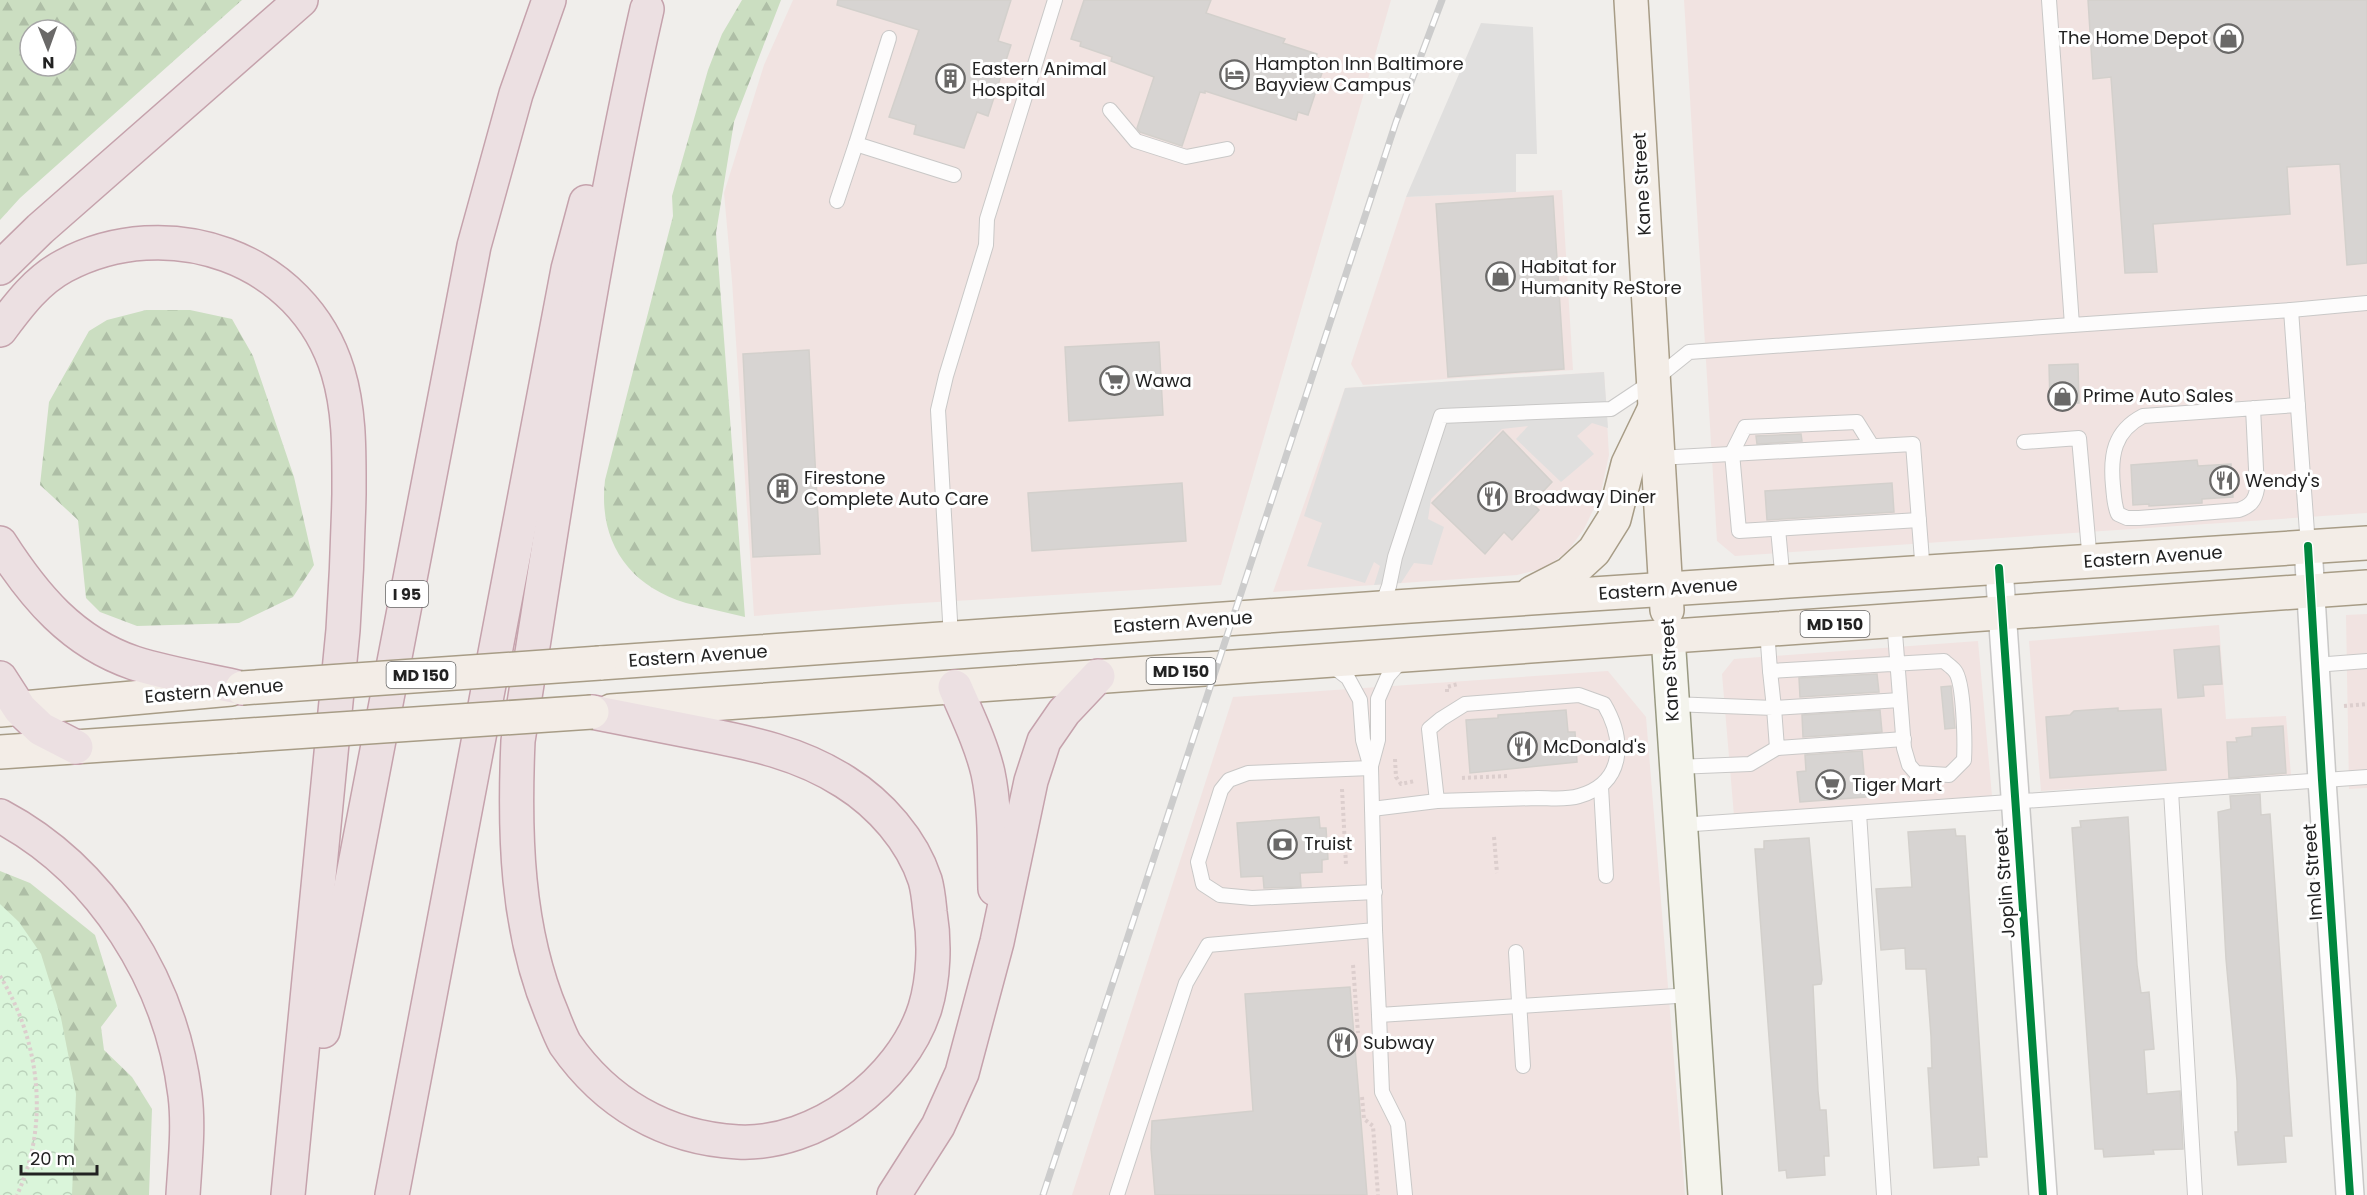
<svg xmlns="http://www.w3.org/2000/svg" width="2367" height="1195" viewBox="0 0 2367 1195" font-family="Poppins,sans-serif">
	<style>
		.commercial { fill: #f1e3e1 }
		.forest { fill: url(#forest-firs); fill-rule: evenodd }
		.park { fill: url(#park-crowns) }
		.parking { fill: #e0dfde }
		.building { fill: #d7d4d2; stroke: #d3d0cc; stroke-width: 1.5 }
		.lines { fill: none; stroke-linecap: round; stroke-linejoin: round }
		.lane-casing { stroke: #c9c8c7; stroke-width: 16 }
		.street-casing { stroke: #c9c8c7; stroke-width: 30 }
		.secondary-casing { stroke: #999a82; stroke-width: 36 }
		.primary-casing { stroke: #a79c86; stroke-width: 36 }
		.highway-casing { stroke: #c5a2ac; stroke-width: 36 }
		.path { stroke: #dccecd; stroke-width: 4; stroke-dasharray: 3 3; stroke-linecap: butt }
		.lane { stroke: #fdfcfc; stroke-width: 14 }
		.street { stroke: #fdfcfc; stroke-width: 27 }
		.secondary { stroke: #f4f4ed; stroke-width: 33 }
		.primary { stroke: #f3ede7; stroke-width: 33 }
		.highway { stroke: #ece0e2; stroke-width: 33 }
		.rail-casing { stroke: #ccc; stroke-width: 7 }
		.rail { stroke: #fff; stroke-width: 4.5; stroke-dasharray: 14; stroke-linecap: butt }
		.primary-bridge-casing { stroke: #a79c86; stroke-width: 36; stroke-linecap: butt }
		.primary-bridge { stroke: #f3ede7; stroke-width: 33 }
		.cycleway-casing { stroke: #fff; stroke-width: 11 }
		.cycleway { stroke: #00873e; stroke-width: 8 }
		.labels { text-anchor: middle; stroke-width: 6; stroke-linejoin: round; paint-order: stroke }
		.shield { fill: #fff; stroke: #646464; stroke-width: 1.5 }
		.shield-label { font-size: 16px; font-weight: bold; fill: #222 }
		.poi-label { font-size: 18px; fill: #222; stroke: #fff; text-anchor: start }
		.street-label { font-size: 18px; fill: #222; stroke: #fff }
	</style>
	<defs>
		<pattern id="forest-firs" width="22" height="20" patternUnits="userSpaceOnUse" patternTransform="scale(1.5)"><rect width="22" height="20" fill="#cbdec1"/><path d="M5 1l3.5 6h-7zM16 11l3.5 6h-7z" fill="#aebea6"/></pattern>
		<pattern id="park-crowns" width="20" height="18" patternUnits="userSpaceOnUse" patternTransform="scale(1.5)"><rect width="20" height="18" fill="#daf5da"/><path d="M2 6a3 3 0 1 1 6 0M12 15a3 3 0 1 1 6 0" fill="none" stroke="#bbd2bb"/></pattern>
	</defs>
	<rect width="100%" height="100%" fill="#f0eeeb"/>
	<!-- commercial -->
	<g class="commercial">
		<polygon points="793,0 1391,0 1221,585 903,604 754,616 732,281 724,193 764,65"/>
		<polygon points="1684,0 2367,0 2367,513 1735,556 1717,541"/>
		<polygon points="1562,190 1573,370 1363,385 1351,364 1406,197"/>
		<polygon points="1604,372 1609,455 1600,496 1584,529 1568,551 1545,568 1517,575 1273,592 1345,388"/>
		<polygon points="2367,614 2367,788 2349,789 2346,615"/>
		<polygon points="2219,625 2226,719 2286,716 2291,775 2041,791 2029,641"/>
		<polygon points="1978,641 1992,796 1734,816 1722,674 1734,659"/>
		<polygon points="1608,671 1646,717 1685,1195 1072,1195 1233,697"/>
	</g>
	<!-- forest -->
	<g class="forest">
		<path d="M 0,0 L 242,0 L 20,198 L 0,220 ZM 30,30 L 66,30 L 66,66 L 30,66 Z"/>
		<path d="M 742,0 L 781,0 L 734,122 L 716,233 L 745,617 C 725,612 705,608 686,603 C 627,585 598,540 605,480 L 673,216 L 672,196 L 708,70 L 722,34 Z"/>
		<polygon points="146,310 190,310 232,319 253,356 294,477 314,565 293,597 239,623 137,626 100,612 86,598 78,520 40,485 49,402 89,331 107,320"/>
		<polygon points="0,871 30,883 95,935 117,1006 101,1027 104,1050 132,1077 152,1109 149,1195 29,1195 0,956"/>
	</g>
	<!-- park -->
	<polygon class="park" points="0,904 19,922 41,954 61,1018 76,1094 72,1195 0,1195"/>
	<!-- parking -->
	<g class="parking">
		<polygon points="1481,23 1533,27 1537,154 1516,154 1516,192 1406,197"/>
		<polygon points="1604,372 1608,428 1592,423 1577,436 1594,454 1561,482 1516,439 1528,426 1502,429 1431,499 1428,519 1444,527 1432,565 1414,563 1401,583 1374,585 1380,566 1374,562 1365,583 1307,566 1322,523 1304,516 1345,388"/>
	</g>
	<!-- building -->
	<g class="building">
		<polygon points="838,0 1011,0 998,41 1011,45 988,116 977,112 964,148 914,134 916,125 889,117 919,30 837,5"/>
		<polygon points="1084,0 1211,0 1206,13 1285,39 1283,43 1317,54 1316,57 1326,61 1308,115 1298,112 1296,120 1205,91 1205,93 1200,92 1182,146 1140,132 1137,128 1154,77 1111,61 1112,57 1080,46 1081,42 1071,39"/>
		<polygon points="2088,0 2367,0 2367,263 2347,265 2340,164 2287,167 2290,214 2153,224 2157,272 2125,273 2111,77 2093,79"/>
		<polygon points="1553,196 1564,369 1448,377 1436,204"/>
		<polygon points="1159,342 1163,415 1069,421 1065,347"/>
		<polygon points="809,350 820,554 753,557 743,354"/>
		<polygon points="2078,364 2079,403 2050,404 2049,365"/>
		<polygon points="1503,431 1552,482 1532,503 1539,510 1512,540 1504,532 1485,554 1432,503"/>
		<polygon points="1801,434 1802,441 1757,444 1756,436"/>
		<polygon points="2197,460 2198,466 2231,464 2233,497 2202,499 2202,503 2149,506 2149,504 2133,505 2131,465"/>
		<polygon points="1182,483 1186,541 1032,551 1028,493"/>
		<polygon points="1892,483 1894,512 1767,520 1765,491"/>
		<polygon points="2219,646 2222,684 2203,685 2204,696 2178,698 2174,650"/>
		<polygon points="1877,674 1879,692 1800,697 1799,678"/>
		<polygon points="1951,686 1955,728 1945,729 1941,687"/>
		<polygon points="2118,708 2118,711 2161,709 2166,770 2050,778 2046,717 2070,715 2074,711"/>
		<polygon points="1566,710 1568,732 1575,732 1577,762 1470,773 1466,720 1498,718 1498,715"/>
		<polygon points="1880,710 1882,732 1803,737 1802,715"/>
		<polygon points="2283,726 2286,773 2229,778 2227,742 2237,742 2236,738 2252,736 2252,728"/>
		<polygon points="1862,751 1866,797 1800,802 1797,772 1806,771 1805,755"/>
		<polygon points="2260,794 2261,815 2270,814 2292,1136 2284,1136 2286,1162 2238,1165 2235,1132 2238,1132 2237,1081 2226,959 2218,812 2231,809 2230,796"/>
		<polygon points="1319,817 1320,828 1326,828 1328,859 1322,860 1322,872 1300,873 1301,887 1264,888 1263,876 1241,877 1237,823"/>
		<polygon points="2128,817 2137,965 2141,993 2149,992 2154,1049 2144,1050 2147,1094 2180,1091 2183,1149 2153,1150 2154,1154 2104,1157 2103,1149 2095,1149 2072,828 2081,827 2080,821"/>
		<polygon points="1955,829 1956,836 1965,836 1987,1157 1978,1157 1979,1165 1934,1168 1928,1068 1932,1068 1931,1036 1926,969 1906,969 1905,948 1881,950 1876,889 1912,887 1908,832"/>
		<polygon points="1809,838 1822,980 1821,984 1813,985 1818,1091 1820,1110 1826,1110 1829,1156 1824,1156 1825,1175 1787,1178 1786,1170 1779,1171 1755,849 1764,849 1764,841"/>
		<polygon points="1350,987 1367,1195 1155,1195 1151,1148 1152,1121 1253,1111 1245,994"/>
	</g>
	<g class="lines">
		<defs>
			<g id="lane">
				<polyline points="2049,0 2072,325 2291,310 2308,546"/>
				<polyline points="889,38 856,144 954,175"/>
				<polyline points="1110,110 1136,141 1186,157 1227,149"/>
				<polyline points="837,201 856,144"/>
				<polyline points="2291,310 2367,303"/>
				<path d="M 2253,408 L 2257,489 C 2255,501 2250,506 2239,510 L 2139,518 L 2127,518 L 2118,514 C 2114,505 2114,495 2113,486 C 2110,455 2114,431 2143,416 L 2298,405"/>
				<polyline points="2024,442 2079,438 2090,562"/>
				<polyline points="1872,446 1857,422 1745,427 1732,453 1739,531 1919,520"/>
				<polyline points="1658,458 1913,444 1923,573"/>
				<polyline points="1778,529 1783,582"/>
				<polyline points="1381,608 1389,586 1395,557 1441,416 1611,409 1653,381 1689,352 2072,325"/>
				<path d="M 1767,629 L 1770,671 L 1944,661 C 1947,664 1952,667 1955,671 C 1964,682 1965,743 1964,760 L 1949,775 L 1916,773 L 1909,765 L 1904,748 L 1894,620"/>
				<polyline points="951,638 938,410 946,376 986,245 987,219 1055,0"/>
				<polyline points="2315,665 2367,661"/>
				<polyline points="1770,671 1774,708 1900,700"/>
				<path d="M 1579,695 L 1604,704 C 1625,740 1625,783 1579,796 C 1566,800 1550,798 1538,798 C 1504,799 1470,800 1437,801 L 1429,729 L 1441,719 L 1465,704 Z"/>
				<polyline points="1672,704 1774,708 1777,748 1904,739"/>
				<polyline points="1371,766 1378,740 1378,699 1388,676 1403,659"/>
				<polyline points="1676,767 1750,764 1777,748"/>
				<polyline points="1371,768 1248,773 1229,780 1221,790 1198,862 1203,884 1220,895 1252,898 1375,892"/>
				<polyline points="1601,787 1606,876"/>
				<polyline points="2171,791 2195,1195"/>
				<polyline points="1372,809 1437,801"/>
				<polyline points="1859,813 1884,1195"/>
				<polyline points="1680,825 2367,777"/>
				<polyline points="1375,930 1379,1015 1692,995"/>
				<polyline points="1516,952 1523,1066"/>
				<polyline points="1379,1015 1382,1092 1398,1124 1405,1195"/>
				<polyline points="1117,1195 1186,983 1208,945 1375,930 1371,768 1363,740 1360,700 1348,678 1331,665"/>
			</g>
			<g id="street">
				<polyline points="2308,546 2322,780 2350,1195"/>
				<polyline points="1999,568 2043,1195"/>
			</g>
			<polyline id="secondary" points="1668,636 1705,1195"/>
			<g id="primary">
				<polyline points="1631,0 1667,610"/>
				<polyline points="1532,593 1569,574 1594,551 1614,519 1628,464 1653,412"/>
				<polyline points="600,663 1395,607 2367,543"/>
				<polyline points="0,710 231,689"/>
				<polyline points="611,711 2367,587"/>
				<polyline points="0,752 236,736"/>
			</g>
			<g id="highway">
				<polyline points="0,268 40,229 301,0"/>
				<path d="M 0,330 C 18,306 36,281 64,266 C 167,211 303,256 338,372 C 350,412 349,452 349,494 C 348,539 346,585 343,630 L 288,1195"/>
				<path d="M 0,543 C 34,596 72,642 134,663 C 169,674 206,680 242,688"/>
				<polyline points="0,678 20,709 41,729 76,747"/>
				<path d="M 955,687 C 967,715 981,743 988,773 C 996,811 994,851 995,889"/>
				<path d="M 592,712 C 628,719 663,726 699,733 C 751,743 800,753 845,782 C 880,804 912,840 925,880 C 928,890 929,902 930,912 C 935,942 934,978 925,1008 C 902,1081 816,1146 738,1142 C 665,1138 606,1103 565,1044 C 560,1035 556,1024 552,1014 C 516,929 514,832 518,741 C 557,497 592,251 647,9"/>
				<path d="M 0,816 C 102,870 171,981 185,1095 C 189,1127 185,1162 183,1195"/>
				<polyline points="323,1031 474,246 516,94 549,0"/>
				<polyline points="392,1195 568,269 586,202"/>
				<polyline points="894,1195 938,1126 962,1073 997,942 1031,781 1044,741 1064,712 1098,676"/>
			</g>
		</defs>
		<!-- lane casing -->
		<use href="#lane" class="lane-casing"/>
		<!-- street casing -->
		<use href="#street" class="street-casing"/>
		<!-- secondary casing -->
		<use href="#secondary" class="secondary-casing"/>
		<!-- primary casing -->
		<use href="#primary" class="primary-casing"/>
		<!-- highway casing -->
		<use href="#highway" class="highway-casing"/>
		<!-- path -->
		<g class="path">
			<polyline points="1447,692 1447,687 1458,684"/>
			<polyline points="2344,706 2367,704"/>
			<polyline points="1395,759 1396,777 1401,784 1415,781"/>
			<polyline points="1462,778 1509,776"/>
			<polyline points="1342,789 1346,865"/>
			<polyline points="1494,837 1497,873"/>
			<polyline points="1353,965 1358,1033"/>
			<path d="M 0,976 C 40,1041 50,1125 17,1195"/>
			<polyline points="1362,1097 1364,1119 1373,1126 1378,1195"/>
		</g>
		<!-- lane -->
		<use href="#lane" class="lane"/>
		<!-- street -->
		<use href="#street" class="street"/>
		<!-- secondary -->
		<use href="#secondary" class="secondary"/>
		<!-- primary -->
		<use href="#primary" class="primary"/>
		<!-- highway -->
		<use href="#highway" class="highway"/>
		<defs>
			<polyline id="rail" points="1043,1195 1396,122 1442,0"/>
		</defs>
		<!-- rail casing -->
		<use href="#rail" class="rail-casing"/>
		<!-- rail -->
		<use href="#rail" class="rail"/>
		<defs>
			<g id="primary-bridge">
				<polyline points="242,688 600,663"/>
				<polyline points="236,736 592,712"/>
			</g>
		</defs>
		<!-- primary-bridge casing -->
		<use href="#primary-bridge" class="primary-bridge-casing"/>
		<!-- primary-bridge -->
		<use href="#primary-bridge" class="primary-bridge"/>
		<defs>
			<g id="cycleway">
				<polyline points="2308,546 2322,780 2350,1195"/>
				<polyline points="1999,568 2043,1195"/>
			</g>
		</defs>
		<!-- cycleway casing -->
		<use href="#cycleway" class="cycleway-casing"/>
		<!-- cycleway -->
		<use href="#cycleway" class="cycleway"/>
	</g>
	<!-- icons -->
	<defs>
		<symbol id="shop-ring" viewBox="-11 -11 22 22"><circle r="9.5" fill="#fff" stroke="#6a6968" stroke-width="1.5"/><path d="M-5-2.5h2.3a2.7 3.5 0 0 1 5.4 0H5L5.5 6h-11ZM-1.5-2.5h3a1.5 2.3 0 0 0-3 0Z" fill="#6a6968"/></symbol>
		<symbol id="hotel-ring" viewBox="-11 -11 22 22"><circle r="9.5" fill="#fff" stroke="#6a6968" stroke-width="1.5"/><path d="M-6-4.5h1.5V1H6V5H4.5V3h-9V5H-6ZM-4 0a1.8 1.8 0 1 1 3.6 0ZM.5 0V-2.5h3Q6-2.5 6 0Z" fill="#6a6968"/></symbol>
		<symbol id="building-ring" viewBox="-11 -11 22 22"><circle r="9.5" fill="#fff" stroke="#6a6968" stroke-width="1.5"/><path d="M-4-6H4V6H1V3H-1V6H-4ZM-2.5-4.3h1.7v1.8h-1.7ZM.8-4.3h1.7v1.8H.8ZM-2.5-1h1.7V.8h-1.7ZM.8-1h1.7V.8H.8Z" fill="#6a6968"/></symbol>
		<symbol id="supermarket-ring" viewBox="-11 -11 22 22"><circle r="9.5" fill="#fff" stroke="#6a6968" stroke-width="1.5"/><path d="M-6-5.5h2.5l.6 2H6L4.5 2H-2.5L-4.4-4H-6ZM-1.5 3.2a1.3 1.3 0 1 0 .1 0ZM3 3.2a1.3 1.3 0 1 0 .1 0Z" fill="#6a6968"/></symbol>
		<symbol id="restaurant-ring" viewBox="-11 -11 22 22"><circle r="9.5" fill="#fff" stroke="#6a6968" stroke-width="1.5"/><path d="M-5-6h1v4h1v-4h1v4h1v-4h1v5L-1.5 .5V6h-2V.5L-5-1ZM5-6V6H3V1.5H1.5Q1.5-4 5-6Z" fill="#6a6968"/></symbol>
		<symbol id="bank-ring" viewBox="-11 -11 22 22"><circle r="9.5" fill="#fff" stroke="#6a6968" stroke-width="1.5"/><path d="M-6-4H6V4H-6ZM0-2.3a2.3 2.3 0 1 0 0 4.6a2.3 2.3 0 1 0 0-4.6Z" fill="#6a6968"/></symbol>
	</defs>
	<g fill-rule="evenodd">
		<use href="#shop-ring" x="2212" y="22" width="33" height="33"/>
		<use href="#hotel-ring" x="1218" y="58" width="33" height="33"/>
		<use href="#building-ring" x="934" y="62" width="33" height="33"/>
		<use href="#shop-ring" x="1484" y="260" width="33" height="33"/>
		<use href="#supermarket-ring" x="1098" y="364" width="33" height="33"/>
		<use href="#shop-ring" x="2046" y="380" width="33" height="33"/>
		<use href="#restaurant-ring" x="2208" y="464" width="33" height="33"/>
		<use href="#building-ring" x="766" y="472" width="33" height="33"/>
		<use href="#restaurant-ring" x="1476" y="480" width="33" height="33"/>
		<use href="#restaurant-ring" x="1506" y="730" width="33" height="33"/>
		<use href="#supermarket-ring" x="1814" y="768" width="33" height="33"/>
		<use href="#bank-ring" x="1266" y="828" width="33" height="33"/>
		<use href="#restaurant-ring" x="1326" y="1026" width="33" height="33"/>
	</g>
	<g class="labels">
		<!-- shield labels -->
		<g class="shield">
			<rect x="386" y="581" width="42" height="26" rx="4.5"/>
			<rect x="1800.5" y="611" width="69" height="26" rx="4.5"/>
			<rect x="1146.5" y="658" width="69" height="26" rx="4.5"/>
			<rect x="386.5" y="662" width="69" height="26" rx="4.5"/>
		</g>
		<g class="shield-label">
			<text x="407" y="600">I 95</text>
			<text x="1835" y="630">MD 150</text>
			<text x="1181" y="677">MD 150</text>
			<text x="421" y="681">MD 150</text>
		</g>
		<!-- poi labels -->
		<g class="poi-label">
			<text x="2208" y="44" text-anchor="end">The Home Depot</text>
			<text x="1255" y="70">Hampton Inn Baltimore<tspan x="1255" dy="21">Bayview Campus</tspan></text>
			<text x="972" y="75">Eastern Animal<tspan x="972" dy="21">Hospital</tspan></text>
			<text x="1521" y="273">Habitat for<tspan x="1521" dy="21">Humanity ReStore</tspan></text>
			<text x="1135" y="387">Wawa</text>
			<text x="2083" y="402">Prime Auto Sales</text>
			<text x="804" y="484">Firestone<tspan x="804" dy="21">Complete Auto Care</tspan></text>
			<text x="2245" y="487">Wendy's</text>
			<text x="1514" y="503">Broadway Diner</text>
			<text x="1543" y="753">McDonald's</text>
			<text x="1852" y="791">Tiger Mart</text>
			<text x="1304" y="850">Truist</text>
			<text x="1363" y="1049">Subway</text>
		</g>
		<!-- street labels -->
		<g class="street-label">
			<text transform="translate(1642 184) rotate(-93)" y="6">Kane Street</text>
			<text transform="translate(2153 557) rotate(-4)" y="6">Eastern Avenue</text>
			<text transform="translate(1668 589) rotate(-4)" y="6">Eastern Avenue</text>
			<text transform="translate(1183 622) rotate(-4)" y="6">Eastern Avenue</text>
			<text transform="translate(698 656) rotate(-4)" y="6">Eastern Avenue</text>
			<text transform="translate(1670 670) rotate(-93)" y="6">Kane Street</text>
			<text transform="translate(214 691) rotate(-5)" y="6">Eastern Avenue</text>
			<text transform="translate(2313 872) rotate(-94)" y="6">Imla Street</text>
			<text transform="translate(2005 883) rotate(-94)" y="6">Joplin Street</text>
		</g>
	</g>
	<!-- north arrow -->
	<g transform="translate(48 48) rotate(179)"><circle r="28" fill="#ffffff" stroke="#a7a7a7" stroke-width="1.5"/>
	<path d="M0-4.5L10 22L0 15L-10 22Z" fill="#6a6968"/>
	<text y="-9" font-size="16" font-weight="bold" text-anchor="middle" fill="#222222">N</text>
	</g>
	<!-- scale -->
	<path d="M21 1165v9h76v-9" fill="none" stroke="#222222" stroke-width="3"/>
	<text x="30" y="1165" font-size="18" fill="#222222" stroke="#ffffff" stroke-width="4.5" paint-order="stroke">20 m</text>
</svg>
